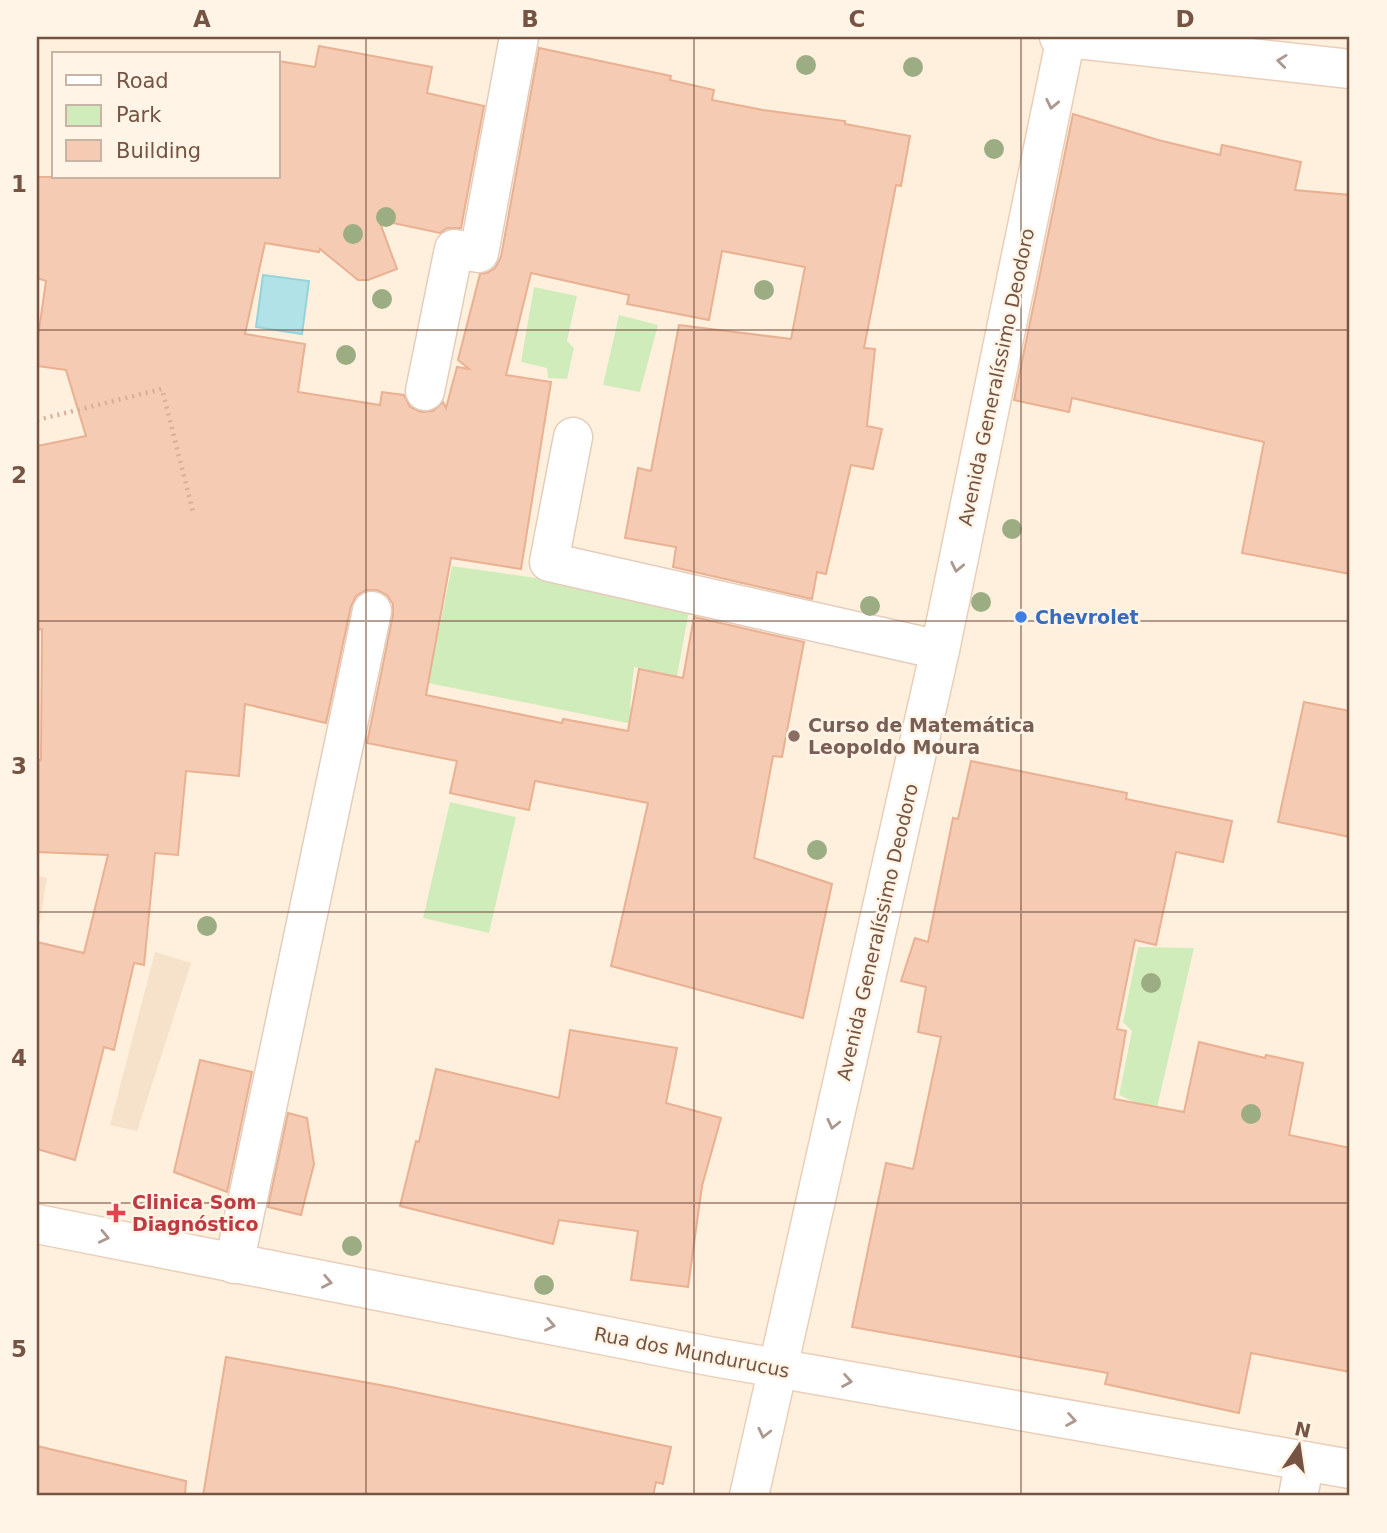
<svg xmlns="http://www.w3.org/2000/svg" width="1387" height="1533" viewBox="0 0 1387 1533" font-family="'DejaVu Sans',sans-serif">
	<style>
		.residential { fill: #f6e1cb }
		.green { fill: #d1ecbb }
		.water { fill: #b1e2e8; stroke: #96d3db; stroke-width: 2 }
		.building { fill: #f5cbb3; stroke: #e9b092; stroke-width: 2 }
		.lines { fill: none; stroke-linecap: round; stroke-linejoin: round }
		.street-casing { stroke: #e4cdbc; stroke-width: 41 }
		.secondary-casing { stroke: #eaceb8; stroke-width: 41 }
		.path { stroke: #d9ae97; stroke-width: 4.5; stroke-dasharray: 2 5; stroke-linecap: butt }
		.street { stroke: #fff; stroke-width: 38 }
		.secondary { stroke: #fff; stroke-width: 38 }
		.tree { fill: #9dad83 }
		.oneway { stroke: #ac988f }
		.grid { fill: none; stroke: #755444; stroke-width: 2; stroke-opacity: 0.55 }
		.shop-dot { fill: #3f7fe0; stroke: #fff4e5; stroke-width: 2.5 }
		.education-dot { fill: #8d6e63; stroke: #fff4e5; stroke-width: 2.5 }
		.health-dot { fill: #e0444e; stroke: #fff4e5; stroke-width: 2.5 }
		.labels { text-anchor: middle; stroke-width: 5; stroke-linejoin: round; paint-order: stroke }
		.street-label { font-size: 19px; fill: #755444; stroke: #fff4e5 }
		.shop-label { font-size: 19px; font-weight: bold; fill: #366cbe; stroke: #fff4e5; text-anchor: start }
		.education-label { font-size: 19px; font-weight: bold; fill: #785e54; stroke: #fff4e5; text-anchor: start }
		.health-label { font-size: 19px; font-weight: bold; fill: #be3a42; stroke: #fff4e5; text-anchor: start }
		.neatline { fill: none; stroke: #755444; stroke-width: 2.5 }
		.grid-label { font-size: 23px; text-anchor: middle; font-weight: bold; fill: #755444 }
	</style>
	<rect width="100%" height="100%" fill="#fef0dd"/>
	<!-- residential -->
	<g class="residential">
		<polygon points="37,876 47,878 38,934 37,934"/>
		<polygon points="155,952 191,963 137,1131 110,1125"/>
	</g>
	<!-- green -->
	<g class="green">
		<polygon points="534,287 577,296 567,341 574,348 567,379 548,378 547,368 521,362"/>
		<polygon points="619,315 658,325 640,392 603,385"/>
		<polygon points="452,566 691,600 677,676 634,667 630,707 668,715 667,731 428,683"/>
		<polygon points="450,802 516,817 489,933 423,918"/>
		<polygon points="1138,947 1194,948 1156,1112 1119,1095 1132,1031 1123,1022"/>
	</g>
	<!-- water -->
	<polygon class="water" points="263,275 309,281 302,334 256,327"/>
	<!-- building -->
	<g class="building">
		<polygon points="319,46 432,67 427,93 484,106 461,228 447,228 440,233 379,220 397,269 368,280 358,280 320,249 319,252 265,243 245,334 305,344 298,392 380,405 382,392 404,395 410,407 421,412 433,411 443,402 446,408 457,367 469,369 458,360 480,274 487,273 495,268 501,257 539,48 671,76 670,80 714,90 712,100 763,110 845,121 845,124 910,136 901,186 896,185 864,348 875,349 867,426 882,429 873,469 851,465 826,574 817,572 812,599 673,567 676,547 625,538 638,468 651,471 679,325 791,339 805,267 722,251 709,320 627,304 629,295 531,273 506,375 551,382 521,569 451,558 426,695 562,723 563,719 628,731 639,669 683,678 694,617 804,642 782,757 773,756 754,858 832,884 803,1018 611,966 648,803 535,781 529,810 450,793 457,761 367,743 393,615 393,604 387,595 377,590 366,590 356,596 351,606 326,723 245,704 239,776 186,771 178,855 155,853 144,965 134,963 114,1050 104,1047 75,1160 37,1149 37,942 84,953 108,855 37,852 37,760 41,760 42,629 37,630 37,446 86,436 66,370 37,366 37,344 46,281 37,278 37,177 278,177 278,61 315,67"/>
		<polygon points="1073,114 1158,140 1220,155 1222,145 1301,162 1295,190 1350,195 1350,574 1242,553 1264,442 1072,398 1069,412 1014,400"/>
		<polygon points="1304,702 1350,711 1350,837 1278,822"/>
		<polygon points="971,761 1127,793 1126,799 1232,821 1223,862 1176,852 1156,945 1135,940 1117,1029 1126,1031 1114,1099 1184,1112 1199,1042 1265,1058 1266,1055 1303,1063 1289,1135 1350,1148 1350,1372 1251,1353 1239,1413 1105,1384 1108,1373 852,1327 886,1163 913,1169 941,1037 918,1032 926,987 901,981 915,938 928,942 953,818 958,819"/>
		<polygon points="570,1030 677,1048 666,1103 721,1118 702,1186 688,1287 631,1280 638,1231 559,1220 553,1244 400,1206 416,1141 419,1142 436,1069 559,1098"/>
		<polygon points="200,1060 252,1072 227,1192 174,1172"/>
		<polygon points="288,1113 307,1118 314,1164 301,1215 268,1207"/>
		<polygon points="226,1357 391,1387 671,1447 663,1484 656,1482 653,1496 203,1496"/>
		<polygon points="37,1446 186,1481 185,1496 37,1496"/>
	</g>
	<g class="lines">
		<defs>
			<g id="street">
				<polyline points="425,391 454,249 479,253 519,37"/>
				<polyline points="573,437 549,562 940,650"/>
				<polyline points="234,1264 372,611"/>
				<polyline points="1298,1496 1305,1461"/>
			</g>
			<g id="secondary">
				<polyline points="1059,37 1350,69"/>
				<polyline points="37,1224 714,1357 1350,1469"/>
				<polyline points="749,1496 940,650 1066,37"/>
			</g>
		</defs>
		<!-- street casing -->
		<use href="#street" class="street-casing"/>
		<!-- secondary casing -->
		<use href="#secondary" class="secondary-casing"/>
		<!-- path -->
		<polyline class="path" points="37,420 162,389 193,512"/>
		<!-- street -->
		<use href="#street" class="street"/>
		<!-- secondary -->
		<use href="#secondary" class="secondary"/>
	</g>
	<!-- trees -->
	<g class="tree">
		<circle cx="806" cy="65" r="10"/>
		<circle cx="913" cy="67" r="10"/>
		<circle cx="994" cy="149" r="10"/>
		<circle cx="386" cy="217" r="10"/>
		<circle cx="353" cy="234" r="10"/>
		<circle cx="764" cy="290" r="10"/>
		<circle cx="382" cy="299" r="10"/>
		<circle cx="346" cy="355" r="10"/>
		<circle cx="1012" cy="529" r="10"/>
		<circle cx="981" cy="602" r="10"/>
		<circle cx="870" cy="606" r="10"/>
		<circle cx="817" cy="850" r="10"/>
		<circle cx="207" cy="926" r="10"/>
		<circle cx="1151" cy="983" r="10"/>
		<circle cx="1251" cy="1114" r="10"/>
		<circle cx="352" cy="1246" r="10"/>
		<circle cx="544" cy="1285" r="10"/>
	</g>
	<!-- one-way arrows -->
	<defs><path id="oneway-chevron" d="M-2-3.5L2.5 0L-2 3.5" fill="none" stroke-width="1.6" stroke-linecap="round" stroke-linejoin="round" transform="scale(1.75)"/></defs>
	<g class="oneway">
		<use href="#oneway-chevron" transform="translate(1282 61) rotate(-173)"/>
		<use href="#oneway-chevron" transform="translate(1052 104) rotate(102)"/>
		<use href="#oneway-chevron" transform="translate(957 567) rotate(102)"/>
		<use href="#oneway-chevron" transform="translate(833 1124) rotate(103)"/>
		<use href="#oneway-chevron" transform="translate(104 1237) rotate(12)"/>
		<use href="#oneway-chevron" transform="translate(327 1282) rotate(11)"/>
		<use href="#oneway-chevron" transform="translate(550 1325) rotate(11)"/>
		<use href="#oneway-chevron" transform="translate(847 1381) rotate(10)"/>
		<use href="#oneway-chevron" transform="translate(1071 1420) rotate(10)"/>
		<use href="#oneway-chevron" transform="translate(764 1433) rotate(103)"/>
	</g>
	<!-- grid -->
	<path class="grid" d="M 366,37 L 366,1496M 694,37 L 694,1496M 1021,37 L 1021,1496M 37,330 L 1350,330M 37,621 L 1350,621M 37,912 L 1350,912M 37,1203 L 1350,1203"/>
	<!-- markers -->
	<circle class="shop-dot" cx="1021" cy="617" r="7"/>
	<circle class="education-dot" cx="794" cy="736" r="7"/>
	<path class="health-dot" d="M112.5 1202.5h7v7h7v7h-7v7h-7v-7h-7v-7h7z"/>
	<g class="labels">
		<!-- street labels -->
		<g class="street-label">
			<text transform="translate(996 377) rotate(-78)" y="7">Avenida Generalíssimo Deodoro</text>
			<text transform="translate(877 932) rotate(-77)" y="7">Avenida Generalíssimo Deodoro</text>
			<text transform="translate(692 1352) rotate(11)" y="7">Rua dos Mundurucus</text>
		</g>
		<!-- shop labels -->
		<g class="shop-label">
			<text x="1035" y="624">Chevrolet</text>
		</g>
		<!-- education labels -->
		<g class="education-label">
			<text x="808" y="732">Curso de Matemática<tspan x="808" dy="22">Leopoldo Moura</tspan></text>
		</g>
		<!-- health labels -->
		<g class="health-label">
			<text x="132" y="1209">Clinica Som<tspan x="132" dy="22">Diagnóstico</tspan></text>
		</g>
	</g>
	<!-- border -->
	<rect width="1387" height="1533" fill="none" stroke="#fff4e5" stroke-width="77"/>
	<!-- legend -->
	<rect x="52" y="52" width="228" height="126" fill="#fff4e5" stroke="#c8b4a5" stroke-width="2"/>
	<rect x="66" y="75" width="35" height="10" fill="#ffffff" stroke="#c8b4a5" stroke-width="2"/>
	<text x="116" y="88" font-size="21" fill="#755444">Road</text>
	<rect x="66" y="105" width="35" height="21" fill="#d1ecbb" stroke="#c8b4a5" stroke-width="2"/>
	<text x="116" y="122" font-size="21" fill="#755444">Park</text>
	<rect x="66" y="140" width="35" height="21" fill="#f5cbb3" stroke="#c8b4a5" stroke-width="2"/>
	<text x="116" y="158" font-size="21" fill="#755444">Building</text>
	<!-- north arrow -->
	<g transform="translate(1299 1446) rotate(13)" stroke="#fff4e5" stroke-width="5" paint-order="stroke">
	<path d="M0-5L12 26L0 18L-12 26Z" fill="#755444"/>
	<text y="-10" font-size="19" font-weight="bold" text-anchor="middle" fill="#755444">N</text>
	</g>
	<rect x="38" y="38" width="1310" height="1456" class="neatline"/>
	<g class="grid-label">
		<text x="202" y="27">A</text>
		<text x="530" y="27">B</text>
		<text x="857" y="27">C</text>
		<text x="1185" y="27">D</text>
		<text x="19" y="192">1</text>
		<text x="19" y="483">2</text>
		<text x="19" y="774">3</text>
		<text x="19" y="1066">4</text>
		<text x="19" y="1357">5</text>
	</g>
</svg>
